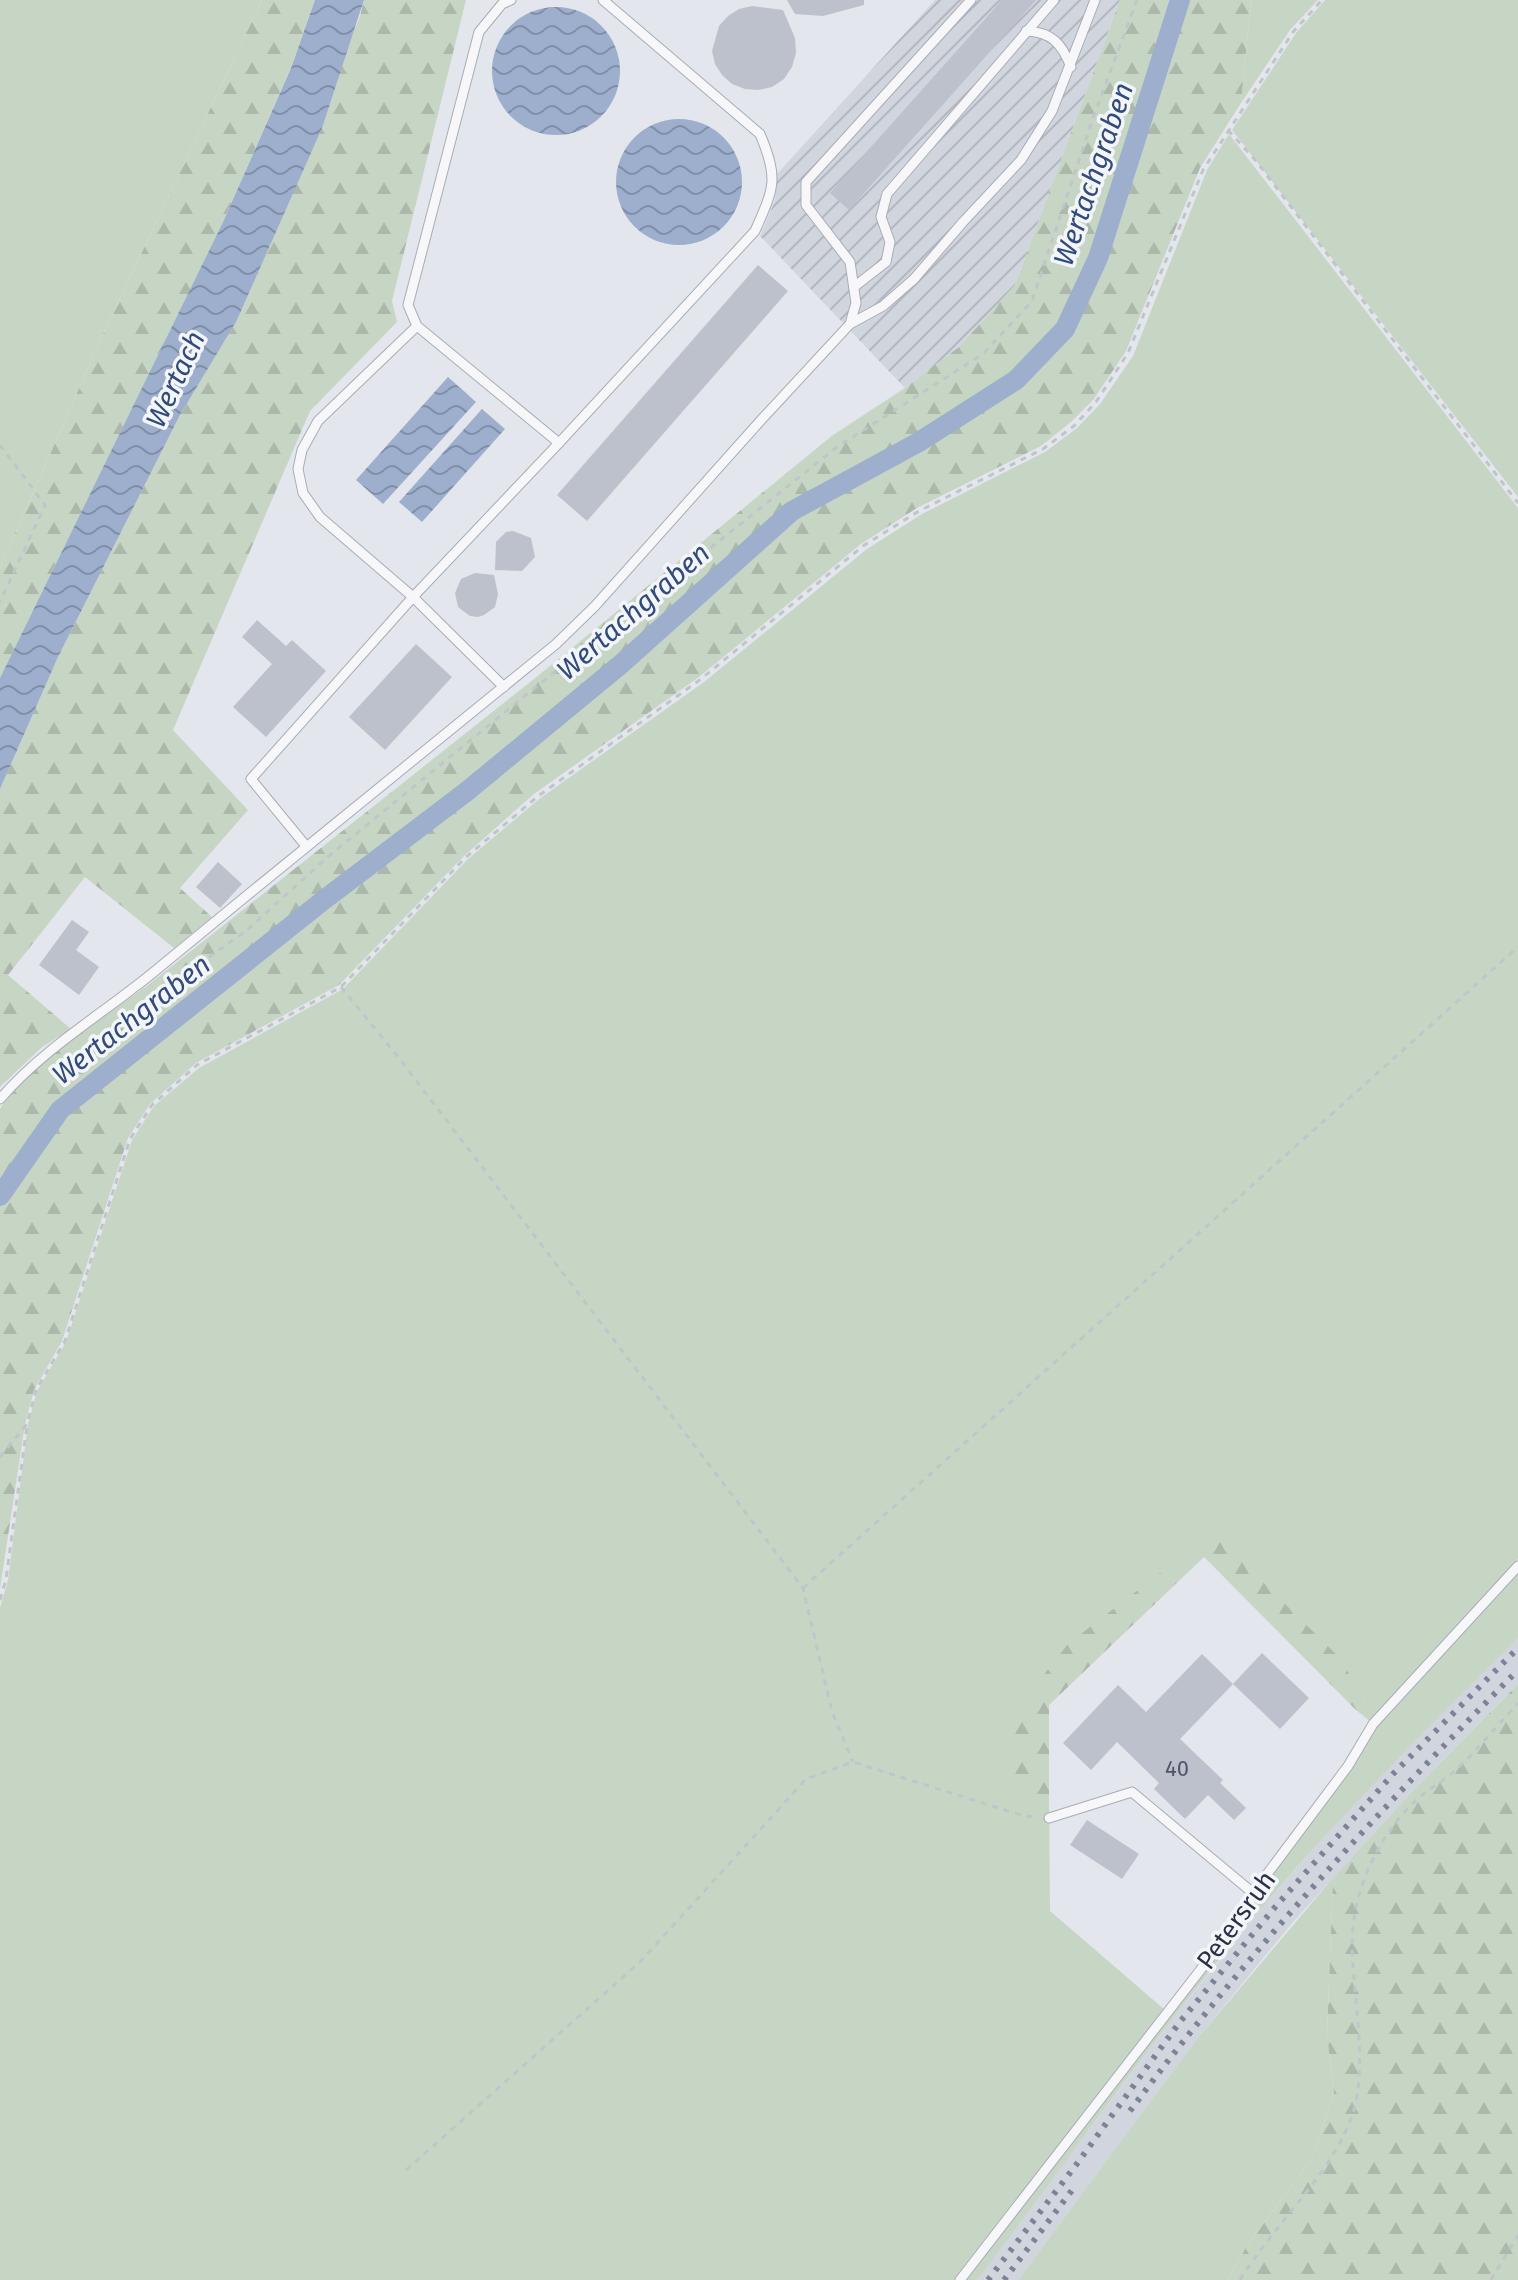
<svg xmlns="http://www.w3.org/2000/svg" width="1518" height="2280" viewBox="0 0 1518 2280" font-family="'Fira Sans',sans-serif">
	<style>
		.built { fill: #d1d5de }
		.industrial { fill: url(#industrial-furrows) }
		.green { fill: #c7d6c4 }
		.forest { fill: url(#forest-firs) }
		.water { fill: url(#water-waves) }
		.lines { fill: none; stroke-linecap: round; stroke-linejoin: round }
		.canal { stroke: #9dafcd; stroke-width: 20 }
		.building { fill: #bdc1cc }
		.service-casing { stroke: #a8acb7; stroke-width: 11 }
		.path { stroke: #c2c4cb; stroke-width: 3; stroke-dasharray: 6 6; stroke-linecap: butt }
		.service { stroke: #f7f7fa; stroke-width: 9 }
		.rail { stroke: #7c8396; stroke-width: 6; stroke-dasharray: 4 8; stroke-linecap: butt }
		.labels { text-anchor: middle; stroke-width: 7; stroke-linejoin: round; paint-order: stroke }
		.number-label { font-size: 22px; fill: #4f5567 }
		.street-label { font-size: 26px; fill: #2a3145; stroke: #f3f5f9 }
		.water-label { font-size: 28px; font-style: italic; fill: #324b7b; stroke: #f3f5f9 }
	</style>
	<defs>
		<pattern id="industrial-furrows" width="10" height="10" patternUnits="userSpaceOnUse" patternTransform="scale(2)"><rect width="10" height="10" fill="#d1d5de"/><path d="M-1 1l2-2M0 10L10 0M9 11l2-2" fill="none" stroke="#b4b7c0"/></pattern>
		<pattern id="forest-firs" width="22" height="20" patternUnits="userSpaceOnUse" patternTransform="scale(2)"><rect width="22" height="20" fill="#c7d6c4"/><path d="M5 1l3.5 6h-7zM16 11l3.5 6h-7z" fill="#abb8aa"/></pattern>
		<pattern id="water-waves" width="16" height="10" patternUnits="userSpaceOnUse" patternTransform="scale(2)"><rect width="16" height="10" fill="#9dafcd"/><path d="M0 5q4-4 8 0t8 0" fill="none" stroke="#808fa8"/></pattern>
	</defs>
	<rect width="100%" height="100%" fill="#e3e6ec"/>
	<!-- built -->
	<polygon class="built" points="1518,1638 1518,1684 1407,1797 1293,1922 1197,2039 1018,2280 976,2280 1174,2017 1271,1897 1385,1768"/>
	<!-- industrial -->
	<polygon class="industrial" points="935,0 1120,0 1015,285 959,347 905,388 760,236 775,200 777,174"/>
	<!-- green -->
	<g class="green">
		<polygon points="0,0 262,0 103,334 0,568"/>
		<polygon points="1251,0 1318,0 1290,30 1241,103"/>
		<polygon points="1325,0 1518,0 1518,497 1232,130 1296,33"/>
		<polygon points="1229,134 1518,508 1518,1559 1371,1722 1356,1710 1364,1699 1204,1539 1013,1714 1033,1806 1049,1800 1050,1911 1165,2010 955,2280 0,2280 0,1608 8,1580 28,1424 37,1391 66,1342 132,1140 154,1106 199,1068 343,989 468,859 539,799 704,682 867,549 922,514 1045,452 1077,428 1100,404 1133,356 1207,170"/>
		<path d="M 1518,1573 L 1518,1638 C 1433,1722 1349,1806 1271,1897 C 1168,2018 1076,2149 980,2276 L 976,2280 L 965,2280 L 1213,1956 L 1377,1726 Z"/>
		<polygon points="1333,1878 1327,2035 1334,2092 1313,2157 1246,2247 1228,2280 1018,2280 1197,2039"/>
	</g>
	<!-- forest -->
	<g class="forest">
		<polygon points="262,0 315,0 291,67 223,222 0,678 0,568 103,334"/>
		<polygon points="364,0 466,0 392,301 397,322 310,411 173,730 248,810 180,888 212,917 174,948 85,877 8,975 71,1029 42,1047 0,1087 0,789 58,657 180,415 236,322 360,16"/>
		<polygon points="1120,0 1251,0 1241,103 1200,168 1126,351 1094,399 1071,422 1041,446 917,508 861,544 699,677 534,794 464,856 339,985 196,1063 150,1104 128,1138 62,1341 34,1390 25,1424 0,1589 0,1109 4,1102 49,1056 148,985 534,679 833,435 905,388 959,347 1015,285"/>
		<polygon points="1204,1539 1219,1539 1340,1658 1364,1700 1356,1710 1204,1557 1049,1705 1049,1800 1033,1807 1012,1795 1013,1714 1068,1644"/>
		<polygon points="1518,1684 1518,2280 1228,2280 1246,2247 1313,2157 1334,2092 1327,2035 1333,1878 1407,1797"/>
	</g>
	<!-- water -->
	<g class="water">
		<polygon points="315,0 364,0 322,128 236,322 180,415 58,657 0,789 0,678 223,222 291,68"/>
		<circle cx="556" cy="71" r="64"/>
		<circle cx="679" cy="182" r="63"/>
		<polygon points="448,377 476,402 383,504 356,480"/>
		<polygon points="482,409 505,429 422,522 399,502"/>
	</g>
	<g class="lines">
		<!-- canal -->
		<polyline class="canal" points="0,1196 60,1110 325,899 466,792 620,665 792,511 919,442 1016,380 1065,329 1098,258 1180,0"/>
	</g>
	<!-- building -->
	<g class="building">
		<polygon points="787,0 864,0 864,5 823,16 795,14"/>
		<polygon points="1002,0 1036,0 849,210 830,193"/>
		<polygon points="752,6 783,10 795,38 796,53 792,67 784,79 772,87 758,90 745,89 732,84 722,75 715,64 712,51 719,26 728,16 739,9"/>
		<polygon points="758,265 788,291 587,521 557,495"/>
		<polygon points="513,531 531,538 535,557 522,571 495,570 496,542 506,532"/>
		<polygon points="475,573 494,575 498,594 495,607 484,615 478,617 470,616 458,607 455,593 461,579"/>
		<polygon points="257,620 286,646 292,640 326,671 266,737 233,707 272,664 242,637"/>
		<polygon points="416,644 452,677 385,750 349,717"/>
		<polygon points="218,862 242,884 220,908 196,887"/>
		<polygon points="72,920 89,932 76,950 99,967 79,995 39,965"/>
		<polygon points="1262,1653 1309,1698 1280,1729 1233,1684"/>
		<polygon points="1202,1654 1233,1684 1180,1739 1223,1780 1220,1783 1246,1808 1234,1820 1208,1795 1185,1819 1154,1789 1159,1783 1117,1742 1091,1770 1063,1743 1118,1685 1146,1712"/>
		<polygon points="1087,1820 1139,1854 1122,1879 1070,1845"/>
	</g>
	<g class="lines">
		<defs>
			<g id="service">
				<polyline points="511,0 502,4 479,32 408,305 417,326 559,443"/>
				<path d="M 1026,31 C 1052,32 1062,44 1071,67"/>
				<polyline points="854,287 886,262 890,242 881,217 887,194 1054,0"/>
				<polyline points="850,324 856,303 850,262 806,205 806,182 971,0"/>
				<polyline points="417,326 318,421 302,450 298,469 303,493 320,517 413,597 504,687"/>
				<path d="M 306,846 L 251,779 L 413,597 L 559,443 L 755,231 C 774,188 779,179 760,134 L 603,0"/>
				<path d="M 0,1099 C 45,1047 103,1014 155,971 C 288,861 423,753 556,644 L 595,606 L 762,419 L 850,324 L 883,306 L 914,279 L 963,222 L 1021,160 L 1052,111 L 1095,0"/>
				<polyline points="1049,1818 1132,1792 1253,1893"/>
				<polyline points="960,2280 1212,1955 1246,1908 1253,1893 1348,1766 1373,1724 1518,1566"/>
			</g>
		</defs>
		<!-- service casing -->
		<use href="#service" class="service-casing"/>
		<!-- path -->
		<g class="path">
			<polyline points="1228,130 1256,161 1518,503"/>
			<polyline points="0,445 45,505 0,602"/>
			<polyline points="168,980 177,980 247,930 330,855 537,686 837,447 983,354 1032,301 1093,118 1137,0"/>
			<polyline points="341,987 399,1058 803,1588 832,1712 853,1762"/>
			<polyline points="0,1457 27,1424 36,1390 65,1341 130,1139 152,1105 197,1065 341,987 465,858 537,797 701,679 863,546 919,511 1043,449 1074,426 1096,402 1128,353 1203,170 1293,32 1322,0"/>
			<polyline points="803,1588 1518,947"/>
			<polyline points="0,1600 6,1579 27,1426"/>
			<polyline points="406,2170 640,1962 806,1779 853,1762 1024,1816 1038,1817"/>
			<path d="M 1240,2280 C 1272,2227 1323,2183 1348,2126 C 1371,2077 1353,1999 1352,1945 C 1352,1893 1376,1840 1413,1803 C 1424,1792 1439,1784 1451,1774 C 1476,1753 1496,1726 1518,1703"/>
			<polyline points="1491,2280 1518,2235"/>
		</g>
		<!-- service -->
		<use href="#service" class="service"/>
		<!-- rail -->
		<g class="rail">
			<path d="M 1130,2111 C 1247,1953 1380,1809 1518,1670"/>
			<polyline points="988,2280 1076,2165 1179,2023 1276,1906 1393,1774 1518,1648"/>
			<polyline points="1004,2280 1076,2185"/>
		</g>
	</g>
	<g class="labels">
		<!-- number labels -->
		<g class="number-label">
			<text x="1177" y="1776">40</text>
		</g>
		<!-- street labels -->
		<g class="street-label">
			<text transform="translate(1236 1920) rotate(-54)" y="9">Petersruh</text>
		</g>
		<!-- water labels -->
		<g class="water-label">
			<text transform="translate(1093 174) rotate(-71)" y="10">Wertachgraben</text>
			<text transform="translate(175 379) rotate(-65)" y="10">Wertach</text>
			<text transform="translate(633 611) rotate(-41)" y="10">Wertachgraben</text>
			<text transform="translate(131 1019) rotate(-38)" y="10">Wertachgraben</text>
		</g>
	</g>
</svg>
